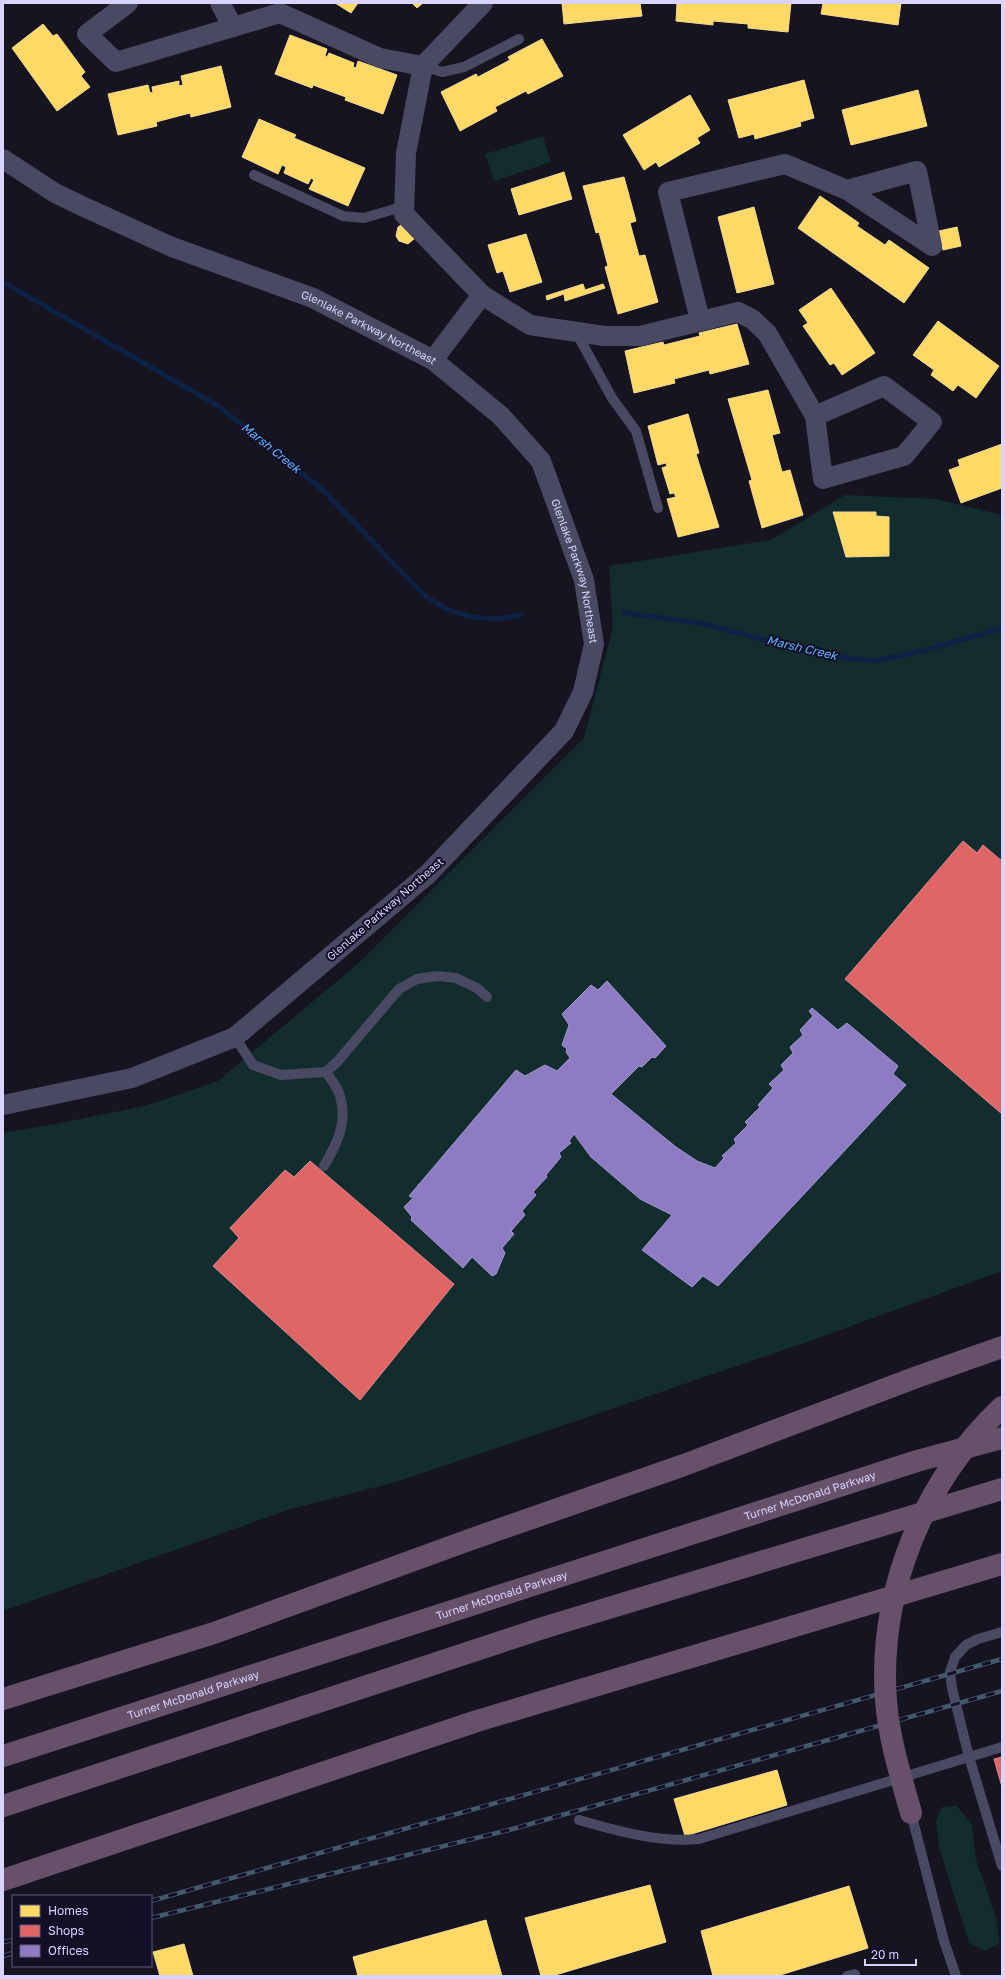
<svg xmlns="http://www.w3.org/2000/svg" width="1005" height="1979" viewBox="0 0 1005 1979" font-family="'Golos Text',sans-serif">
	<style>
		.green { fill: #132c2d }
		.homes { fill: #ffd966; stroke: #f4d894 }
		.shops { fill: #e06666; stroke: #de8794 }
		.offices { fill: #8e7cc3; stroke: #a496d5 }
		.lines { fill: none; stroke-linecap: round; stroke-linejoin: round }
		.stream { stroke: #0d2144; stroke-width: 5 }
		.lane { stroke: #4a4962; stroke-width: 10 }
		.street { stroke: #4a4962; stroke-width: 20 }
		.highway { stroke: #67516a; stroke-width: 22 }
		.rail-casing { stroke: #43596b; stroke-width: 4.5 }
		.rail { stroke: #130f26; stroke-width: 3; stroke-dasharray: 9; stroke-linecap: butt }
		.highway-bridge { stroke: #67516a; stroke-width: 22 }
		.labels { text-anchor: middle; stroke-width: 4; stroke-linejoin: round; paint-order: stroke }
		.street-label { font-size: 11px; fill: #d9d4ff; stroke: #130f26 }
		.water-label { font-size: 12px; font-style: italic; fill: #62b6ff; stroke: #130f26 }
	</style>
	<rect width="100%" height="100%" fill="#161421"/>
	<!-- green -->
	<g class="green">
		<polygon points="543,136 551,162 494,181 485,154"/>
		<polygon points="845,495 936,499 1002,515 1002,1271 810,1341 535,1435 396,1482 291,1509 3,1611 3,1133 55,1124 145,1106 218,1081 361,961 584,738 613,627 609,566 771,540"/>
		<polygon points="957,1806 972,1825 976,1860 996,1918 1000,1943 985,1951 969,1943 939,1847 936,1821 942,1807"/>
	</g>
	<!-- homes -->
	<g class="homes">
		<polygon points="335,3 358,3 351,13"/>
		<polygon points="412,3 423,3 417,8"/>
		<polygon points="562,3 640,3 642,16 564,24"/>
		<polygon points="677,3 791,3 788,32 748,28 748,24 713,21 713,25 676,21"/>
		<polygon points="823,3 901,3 898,25 821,14"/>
		<polygon points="43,24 53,36 57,34 85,72 81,76 90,87 57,111 12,48"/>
		<polygon points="290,35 327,49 325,56 327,57 329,53 354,63 353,67 356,68 358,61 397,75 383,114 345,100 346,97 313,85 312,88 275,74"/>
		<polygon points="542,39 563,76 528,94 526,91 495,107 497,111 460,131 441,92 476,74 478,77 510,60 508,57"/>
		<polygon points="221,66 231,107 191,117 190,113 156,122 157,126 118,135 108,94 148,85 150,93 153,92 152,87 179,81 179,86 183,85 181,76"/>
		<polygon points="804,80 814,118 800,122 801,126 755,139 754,134 739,138 728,100"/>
		<polygon points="918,90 927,126 851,145 842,110"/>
		<polygon points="690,95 710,130 697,138 700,143 659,167 656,162 644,170 623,135"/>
		<polygon points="259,119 296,135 294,138 365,168 348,206 309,189 314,180 311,178 308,184 284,173 286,167 282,165 278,174 242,157"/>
		<polygon points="564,172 572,199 519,215 511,189"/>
		<polygon points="624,177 636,221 630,223 639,256 645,255 658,302 618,314 605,267 608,266 599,232 596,233 583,186"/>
		<polygon points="820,196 859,223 857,226 885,245 889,240 929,268 904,303 798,228"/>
		<polygon points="754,207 774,284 737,293 718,217"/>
		<polygon points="403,224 415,238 408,244 399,241 396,236 398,227"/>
		<polygon points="957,227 961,246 943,250 939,231"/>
		<polygon points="526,234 542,282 510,292 503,271 497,273 488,245"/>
		<polygon points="583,284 585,290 603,284 605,288 565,301 564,294 547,300 546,296"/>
		<polygon points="831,288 875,353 842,375 834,363 830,365 803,326 808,323 799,310"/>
		<polygon points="938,321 999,366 976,398 958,385 953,391 931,375 934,370 913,355"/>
		<polygon points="737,324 749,364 710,374 709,370 674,379 675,383 634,393 625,351 663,342 664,345 700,336 699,333"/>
		<polygon points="768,390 780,433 772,435 782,472 790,470 803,515 762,528 749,481 752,480 728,399"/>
		<polygon points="688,414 699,453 696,454 719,527 678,537 667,499 676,497 674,493 670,494 662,468 667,466 666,463 658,465 648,426"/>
		<polygon points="1002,444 1002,488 961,503 949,470 960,466 958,460"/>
		<polygon points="833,512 876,512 876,516 889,517 889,556 846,557"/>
		<polygon points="777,1770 787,1805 685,1836 674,1799"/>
		<polygon points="650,1885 666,1942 552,1976 541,1976 525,1918"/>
		<polygon points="849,1886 868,1948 777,1976 713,1976 701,1931"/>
		<polygon points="486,1920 502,1976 358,1976 353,1957"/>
		<polygon points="184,1944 193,1976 160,1976 153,1952"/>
	</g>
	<!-- shops -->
	<g class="shops">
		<polygon points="963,841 977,853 983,845 1002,861 1002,1114 845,979"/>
		<polygon points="310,1161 454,1284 360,1400 213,1266 239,1238 230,1228 285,1170 294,1177"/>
		<polygon points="1002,1757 1002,1787 994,1759"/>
	</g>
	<!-- offices -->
	<polygon class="offices" points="607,981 666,1046 655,1058 652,1057 642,1067 639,1066 611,1094 676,1147 697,1161 715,1168 724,1158 722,1156 736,1143 734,1139 748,1125 745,1122 760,1107 758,1105 773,1088 769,1084 784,1070 781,1065 793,1053 790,1047 803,1035 800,1030 813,1016 809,1011 812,1008 838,1030 847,1023 898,1066 893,1074 906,1085 718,1286 703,1276 692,1287 642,1250 672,1215 640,1199 591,1157 574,1134 569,1141 571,1143 559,1153 561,1157 546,1175 547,1177 533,1192 536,1195 522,1211 525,1215 511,1231 514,1234 502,1248 505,1253 496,1274 492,1276 472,1257 463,1268 411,1220 412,1217 404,1207 413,1198 409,1196 516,1070 525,1076 545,1065 557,1071 570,1058 566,1052 567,1049 562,1045 569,1025 562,1014 591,985 598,990"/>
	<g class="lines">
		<!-- stream -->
		<g class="stream">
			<polyline points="3,282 220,407 324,491 425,596 446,609 471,617 496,619 521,615"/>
			<polyline points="624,613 700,623 825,656 875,661 926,650 1002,628"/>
		</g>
		<!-- lane -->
		<g class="lane">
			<polyline points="423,66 442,72 464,67 519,39"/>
			<polyline points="254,175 343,216 364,218 405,206"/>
			<polyline points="576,332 612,398 636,431 658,508"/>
			<polyline points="235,1037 253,1065 281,1075 326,1072 338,1061 399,989 417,979 437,976 456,978 477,988 487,997"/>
			<path d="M 324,1166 C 337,1144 348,1122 340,1096 C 338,1088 331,1079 326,1072"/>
			<polyline points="1002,1632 978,1639 966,1645 955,1657 950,1672 952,1688 969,1757 1002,1866"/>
			<polyline points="911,1813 944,1941 956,1976"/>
			<path d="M 579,1820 C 617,1831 659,1843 699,1839 L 1002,1747"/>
			<polyline points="847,1976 855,1974 855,1976"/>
		</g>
		<!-- street -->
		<g class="street">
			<polyline points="128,3 87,34 116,62 280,13 380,58 423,66 406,153 404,214 482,295 530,325 604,336 640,336 738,312 752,319 767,333 815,416 823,479 904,456 932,422 884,386 815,416"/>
			<polyline points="220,3 233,27"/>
			<polyline points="423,66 483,3"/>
			<path id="s1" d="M 3,159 L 55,193 L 82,206 L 172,247 L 313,298 L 433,360 L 501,416 L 541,461 L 584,580 L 594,644 L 583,692 L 564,731 L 428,874 L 235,1037 L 132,1078 L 3,1105"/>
			<polyline points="700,320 668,192 785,164 847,190 932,246 917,171 847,190"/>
			<polyline points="433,360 482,295"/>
		</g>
		<!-- highway -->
		<g class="highway">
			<polyline points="3,1699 214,1633 469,1540 684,1465 917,1377 1002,1347"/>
			<path id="s2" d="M 3,1756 L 917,1461 L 1002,1438"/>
			<polyline points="3,1806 546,1627 1002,1489"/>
			<polyline points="3,1880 477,1721 1002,1564"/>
		</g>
		<defs>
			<g id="rail">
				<polyline points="151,1901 1002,1659"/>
				<polyline points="151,1918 509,1830 1002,1691"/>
				<polyline points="3,1942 13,1940"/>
				<polyline points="3,1956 13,1953"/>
			</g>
		</defs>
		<!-- rail casing -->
		<use href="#rail" class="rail-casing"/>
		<!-- rail -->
		<use href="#rail" class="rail"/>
		<!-- highway-bridge -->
		<path class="highway-bridge" d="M 911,1813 C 901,1777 889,1739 886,1701 C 878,1592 923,1482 1002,1407"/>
	</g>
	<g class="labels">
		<!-- street labels -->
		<g class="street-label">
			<text dy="4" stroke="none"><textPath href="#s1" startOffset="404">Glenlake Parkway Northeast</textPath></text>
			<text dy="4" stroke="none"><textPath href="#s1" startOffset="740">Glenlake Parkway Northeast</textPath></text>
			<text transform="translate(385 909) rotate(-41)" y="4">Glenlake Parkway Northeast</text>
			<text dy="4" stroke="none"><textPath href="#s2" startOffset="848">Turner McDonald Parkway</textPath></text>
			<text dy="4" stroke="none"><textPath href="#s2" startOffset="524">Turner McDonald Parkway</textPath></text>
			<text dy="4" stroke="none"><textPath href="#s2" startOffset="200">Turner McDonald Parkway</textPath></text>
		</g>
		<!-- water labels -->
		<g class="water-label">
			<text transform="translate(271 448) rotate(39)" y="4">Marsh Creek</text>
			<text transform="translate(802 648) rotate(13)" y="4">Marsh Creek</text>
		</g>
	</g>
	<!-- border -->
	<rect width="1005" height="1979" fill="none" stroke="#d9d4ff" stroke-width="8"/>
	<!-- legend -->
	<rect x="12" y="1895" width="140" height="72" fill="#130f26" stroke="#625e7d"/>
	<rect x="20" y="1905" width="20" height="12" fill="#ffd966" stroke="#625e7d"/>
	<text x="48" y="1915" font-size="12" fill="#d9d4ff">Homes</text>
	<rect x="20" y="1925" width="20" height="12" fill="#e06666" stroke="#625e7d"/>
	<text x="48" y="1935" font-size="12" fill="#d9d4ff">Shops</text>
	<rect x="20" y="1945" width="20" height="12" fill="#8e7cc3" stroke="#625e7d"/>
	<text x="48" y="1955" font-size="12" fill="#d9d4ff">Offices</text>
	<!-- scale -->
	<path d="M865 1959v6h51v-6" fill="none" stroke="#d9d4ff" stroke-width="2"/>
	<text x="871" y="1959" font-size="12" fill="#d9d4ff" stroke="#130f26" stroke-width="3" paint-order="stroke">20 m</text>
</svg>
